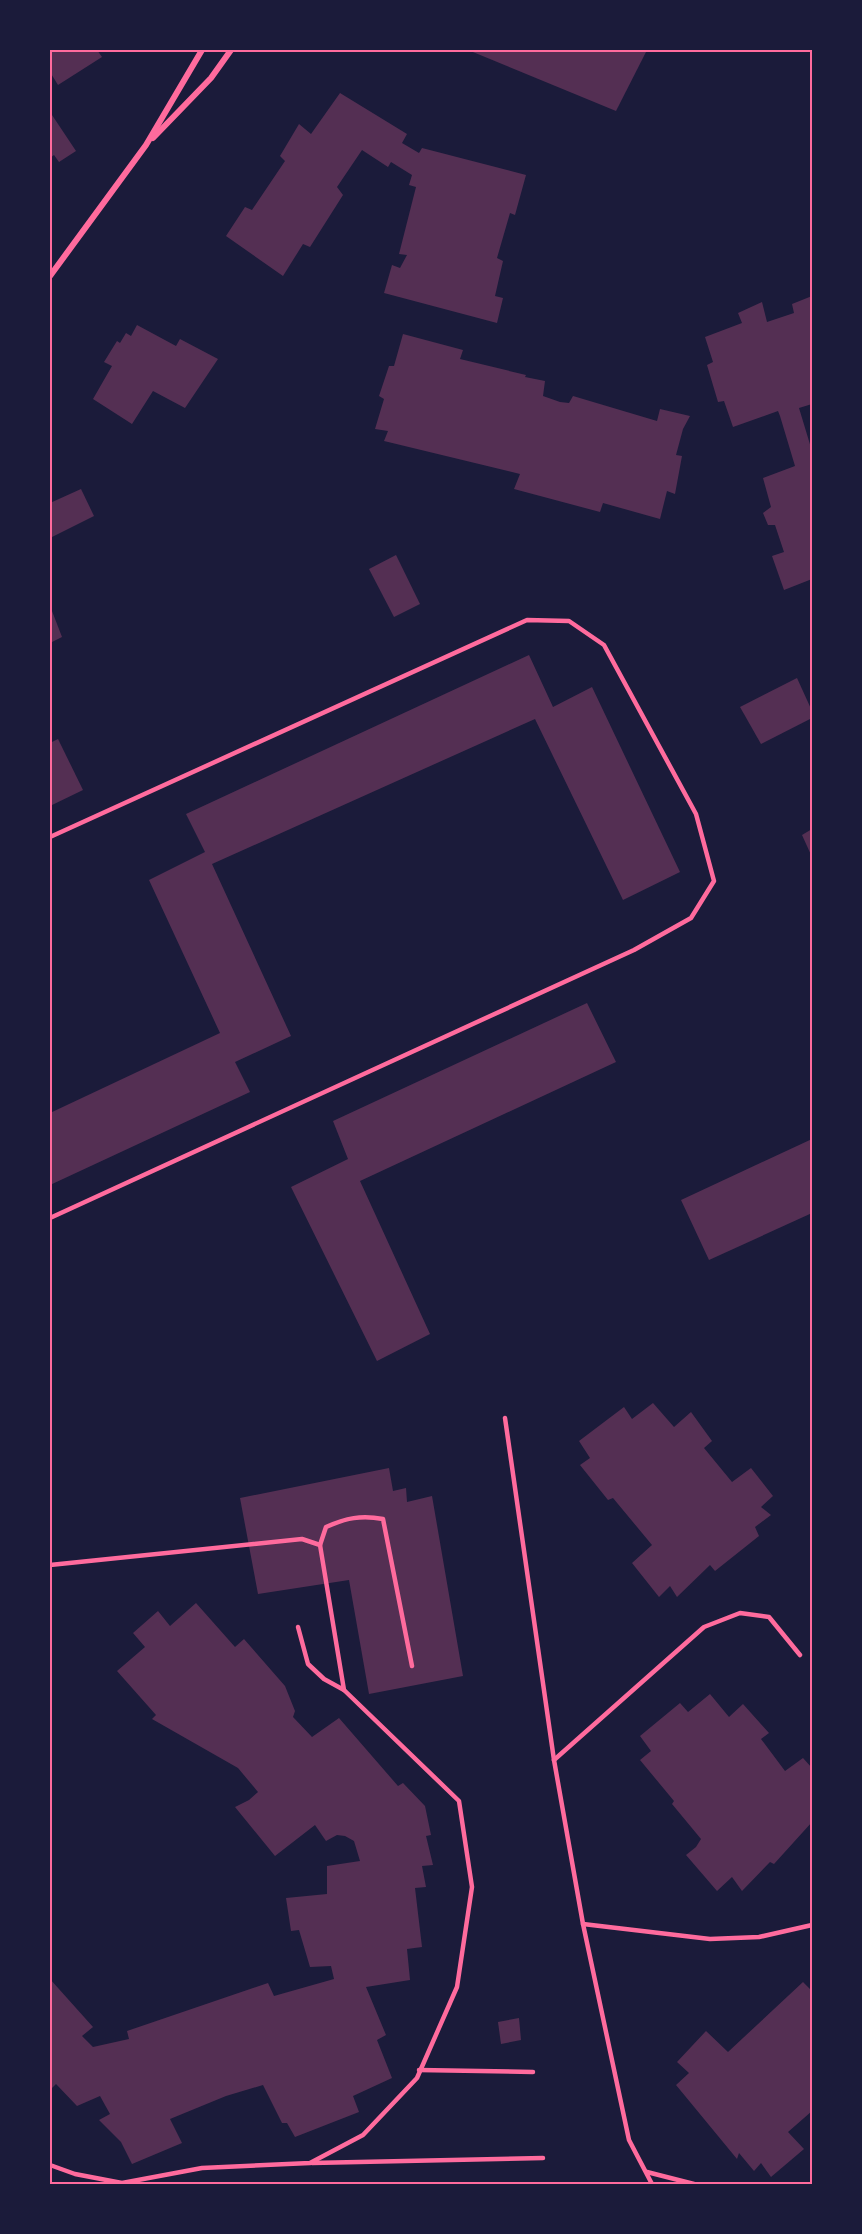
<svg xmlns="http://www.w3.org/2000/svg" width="862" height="2234" viewBox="0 0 862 2234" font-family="'Golos Text',sans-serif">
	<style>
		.building { fill: #542f53 }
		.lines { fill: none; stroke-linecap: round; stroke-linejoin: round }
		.service { stroke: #ff6b9d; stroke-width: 4.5 }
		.minor { stroke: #ff6b9d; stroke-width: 6 }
		.neatline { fill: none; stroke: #ff6b9d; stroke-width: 2 }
	</style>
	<rect width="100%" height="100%" fill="#1b1b3a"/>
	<!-- building -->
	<g class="building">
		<polygon points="50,50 97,50 102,57 58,85 50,72"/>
		<polygon points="468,50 647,50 616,111"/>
		<polygon points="340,93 407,134 402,143 419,153 422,148 526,175 515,215 510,213 497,258 503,261 495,296 503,298 497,323 384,293 392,265 400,268 407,255 399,254 416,187 409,185 412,175 391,162 388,167 362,150 337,187 343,195 310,247 303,244 283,276 226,236 245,207 252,210 285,161 280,156 299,124 311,134"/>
		<polygon points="50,112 76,151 59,162 54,155 50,158"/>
		<polygon points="812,296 812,404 799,408 812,451 812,579 784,590 772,556 784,552 775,525 768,525 763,513 771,507 763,478 795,466 780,416 778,411 733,427 724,401 718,402 707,365 713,362 705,337 742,323 738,313 762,302 767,322 794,313 792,304"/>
		<polygon points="137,325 176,346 180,339 218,359 185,408 153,391 132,424 93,399 112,366 104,362 117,341 120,343 126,333 131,336"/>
		<polygon points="403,334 463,350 460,359 526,375 525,377 545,381 543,396 560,402 569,403 573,396 657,421 660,409 690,416 683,429 676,455 682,456 675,494 667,491 660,519 603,503 600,512 514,489 520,474 384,441 388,431 375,429 384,399 379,396 389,366 394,366"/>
		<polygon points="81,489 94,516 50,538 50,503"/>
		<polygon points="396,555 420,604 394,617 369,569"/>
		<polygon points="52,611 62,637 50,643 50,613"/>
		<polygon points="529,655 553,707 592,687 680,872 623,900 535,719 212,864 291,1036 235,1062 250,1092 50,1185 50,1113 220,1033 149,880 205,852 186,814"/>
		<polygon points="797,678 812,711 812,718 761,744 740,707"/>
		<polygon points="58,739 83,790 50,806 50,743"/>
		<polygon points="812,829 812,857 802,835"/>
		<polygon points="587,1003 616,1062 360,1181 430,1334 377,1361 291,1187 348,1159 333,1121"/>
		<polygon points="812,1139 812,1213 709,1260 681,1200"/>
		<polygon points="653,1403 674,1427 691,1412 712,1441 704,1448 732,1482 751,1468 773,1496 761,1507 771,1515 755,1527 759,1536 715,1571 710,1565 677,1597 670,1586 659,1597 632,1563 652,1545 613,1498 608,1500 580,1465 590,1458 579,1441 624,1407 632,1419"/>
		<polygon points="389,1468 393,1491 406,1488 407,1502 432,1496 463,1676 369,1694 349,1580 258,1594 240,1498"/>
		<polygon points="196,1603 235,1647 244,1639 285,1686 295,1711 293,1717 312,1737 339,1718 398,1786 403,1783 425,1806 431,1835 426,1836 433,1865 422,1866 426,1887 415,1888 422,1947 407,1949 410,1980 366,1987 386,2035 377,2040 392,2078 353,2096 359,2112 295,2137 287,2123 282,2123 263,2085 226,2096 170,2119 182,2143 132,2164 121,2142 99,2120 110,2114 100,2096 77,2106 56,2084 50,2090 50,1979 93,2027 82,2036 93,2047 129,2039 127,2031 268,1983 274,1996 334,1979 331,1966 310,1967 299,1930 291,1931 286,1898 327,1894 327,1866 360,1861 354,1841 345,1836 337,1835 326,1841 315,1825 275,1856 235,1807 249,1800 258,1792 238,1768 152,1719 156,1715 117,1671 145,1647 133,1633 158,1611 170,1626"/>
		<polygon points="710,1694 729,1717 743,1704 769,1733 761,1739 785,1771 803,1758 812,1768 812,1822 774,1864 770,1862 742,1891 732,1877 717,1891 686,1855 696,1847 701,1839 672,1804 674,1801 640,1760 651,1751 640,1736 680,1703 688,1712"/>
		<polygon points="803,1982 812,1991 812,2111 788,2132 804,2149 771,2177 761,2163 754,2171 739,2153 737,2159 676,2085 689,2073 677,2062 706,2031 728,2052"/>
		<polygon points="519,2018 521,2040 501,2044 498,2022"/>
	</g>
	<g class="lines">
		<!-- service -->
		<g class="service">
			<polyline points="50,837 527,620 569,621 604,645 696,814 714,881 691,918 634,950 50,1218"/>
			<polyline points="505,1418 554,1760 583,1924 629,2140 652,2184"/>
			<polyline points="50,1565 302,1539 320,1545"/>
			<polyline points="298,1627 308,1664 324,1679 344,1690"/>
			<polyline points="554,1760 704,1627 740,1613 769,1617 800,1655"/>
			<polyline points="583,1924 710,1939 759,1937 812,1925"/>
			<polyline points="419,2070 533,2072"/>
			<polyline points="312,2163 543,2158"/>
			<path d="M 50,2165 L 75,2174 L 122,2183 L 202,2168 L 310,2163 L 363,2135 L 417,2078 L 457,1987 L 472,1887 L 459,1801 L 344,1690 L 320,1545 L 326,1527 C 346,1518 361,1515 383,1519 L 412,1666"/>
			<polyline points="647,2172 694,2184"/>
		</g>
		<!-- minor -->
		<g class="minor">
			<polyline points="153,138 211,78 231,50"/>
			<polyline points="50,276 146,145 202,50"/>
		</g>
	</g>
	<!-- border -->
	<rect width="862" height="2234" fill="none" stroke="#1b1b3a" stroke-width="102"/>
	<rect x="51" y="51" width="760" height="2132" class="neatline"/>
</svg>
